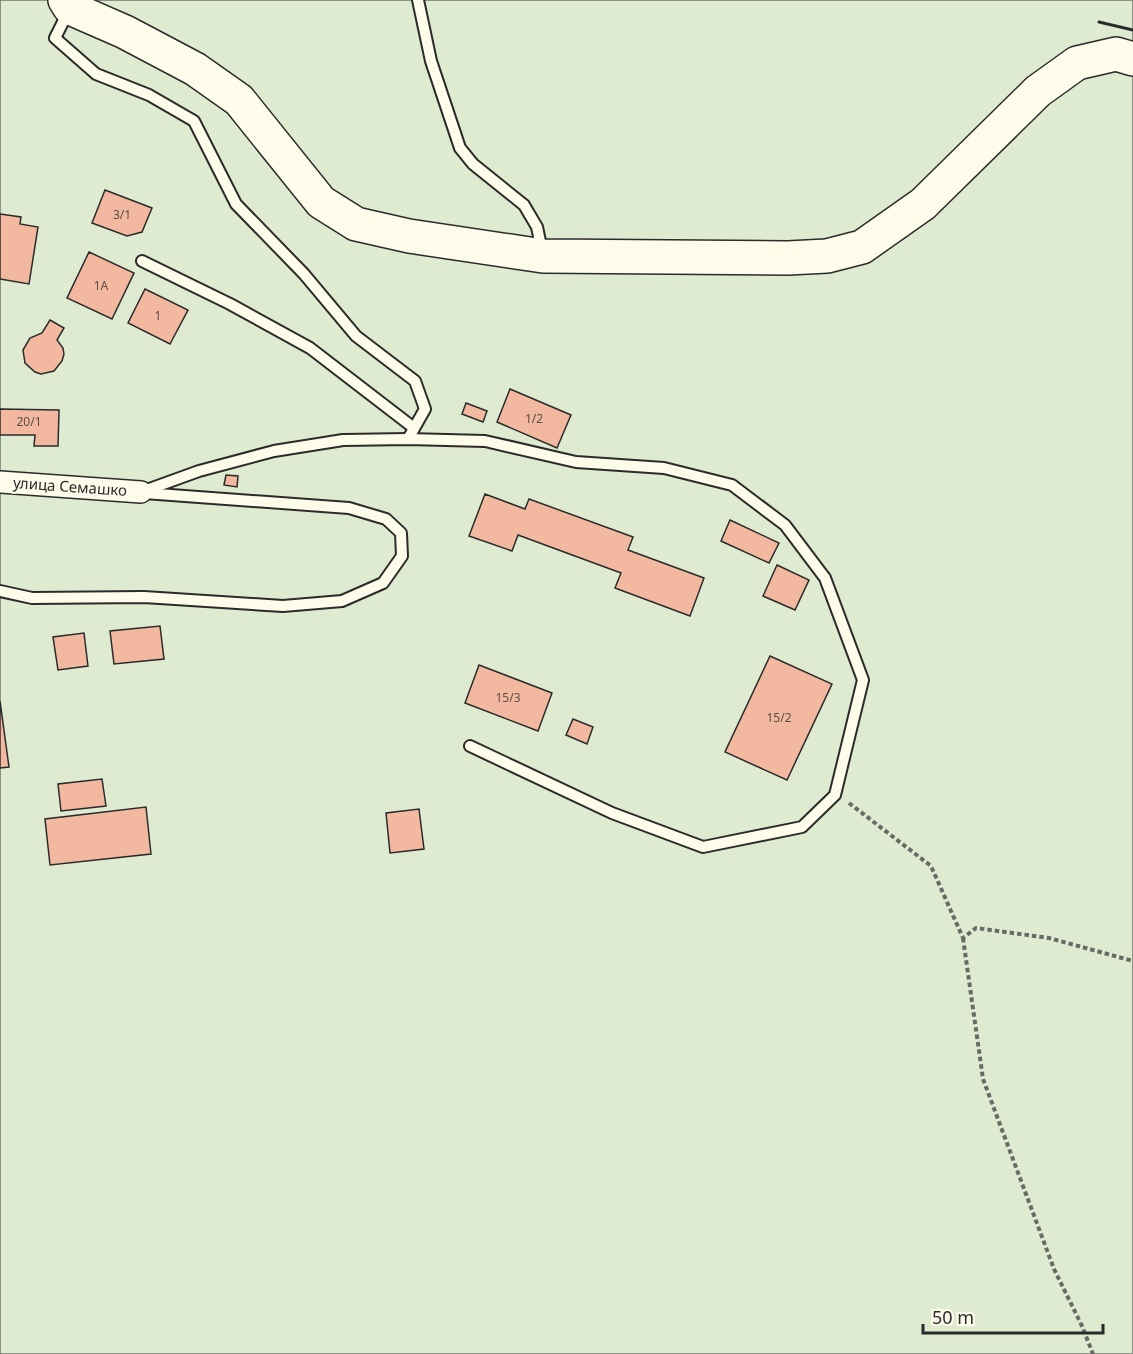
<svg xmlns="http://www.w3.org/2000/svg" width="1133" height="1354" viewBox="0 0 1133 1354" font-family="'Noto Sans',sans-serif">
	<style>
		.green { fill: #deebd1; stroke: #74746e; stroke-width: 1.5 }
		.building { fill: #f2b8a0; stroke: #2b2b2b; stroke-width: 1.5 }
		.lines { fill: none; stroke-linecap: round; stroke-linejoin: round }
		.service-casing { stroke: #2b2b2b; stroke-width: 14 }
		.minor-casing { stroke: #2b2b2b; stroke-width: 24 }
		.trunk-casing { stroke: #2b2b2b; stroke-width: 36 }
		.path { stroke: #6a6964; stroke-width: 4; stroke-dasharray: 4.5 3; stroke-linecap: butt }
		.service { stroke: #fdfbea; stroke-width: 10 }
		.minor { stroke: #fdfbea; stroke-width: 21 }
		.trunk { stroke: #fdfbea; stroke-width: 33 }
		.wall { stroke: #2b2b2b; stroke-width: 3 }
		.labels { text-anchor: middle; stroke-width: 4.5; stroke-linejoin: round; paint-order: stroke }
		.number-label { font-size: 12px; fill: #5d4e48 }
		.street-label { font-size: 15px; fill: #2b2b2b; stroke: #fdfbea }
	</style>
	<rect width="100%" height="100%" fill="#fdfbea"/>
	<!-- green -->
	<rect class="green" x="0" y="0" width="1133" height="1354"/>
	<!-- building -->
	<g class="building">
		<polygon points="105,190 152,208 142,232 127,236 92,223"/>
		<polygon points="0,214 21,217 20,224 38,227 29,284 0,279"/>
		<polygon points="89,252 134,273 112,319 67,298"/>
		<polygon points="145,289 188,310 170,344 128,323"/>
		<polygon points="50,320 64,328 57,340 63,348 64,354 62,361 54,371 41,374 35,372 25,363 23,350 30,338 42,333"/>
		<polygon points="510,389 571,415 557,448 497,422"/>
		<polygon points="466,403 487,411 483,422 462,414"/>
		<polygon points="0,409 59,410 58,446 34,446 35,435 0,435"/>
		<polygon points="226,475 238,476 237,487 224,485"/>
		<polygon points="485,494 525,509 529,499 633,537 628,550 704,578 690,616 615,588 621,573 518,535 512,551 469,536"/>
		<polygon points="730,520 779,543 769,563 721,541"/>
		<polygon points="777,565 809,580 795,610 763,596"/>
		<polygon points="160,626 164,659 114,664 110,631"/>
		<polygon points="84,633 88,666 58,670 53,637"/>
		<polygon points="770,656 832,684 787,780 725,752"/>
		<polygon points="479,665 552,693 538,731 465,703"/>
		<polygon points="0,701 9,767 0,768"/>
		<polygon points="573,719 593,727 587,744 566,735"/>
		<polygon points="102,779 106,806 61,811 58,784"/>
		<polygon points="146,807 151,854 50,865 45,819"/>
		<polygon points="419,809 424,849 390,853 386,813"/>
	</g>
	<g class="lines">
		<defs>
			<g id="service">
				<polyline points="418,0 431,61 460,148 473,164 524,205 537,227 542,251"/>
				<polyline points="68,12 55,38 96,74 149,95 194,121 236,204 304,274 356,336 415,381 425,409 408,439"/>
				<polyline points="142,261 230,304 310,348 414,428"/>
				<polyline points="141,492 199,471 274,451 343,440 408,439 485,441 576,462 664,468 732,485 785,525 825,578 863,680 835,795 802,827 703,847 612,813 470,746"/>
				<polyline points="0,591 32,598 144,597 283,606 342,601 383,583 402,556 401,533 386,519 349,508 144,493"/>
			</g>
			<polyline id="minor" points="0,482 141,492"/>
			<polyline id="trunk" points="65,0 70,8 125,32 195,69 239,100 321,202 356,224 409,236 543,256 788,258 827,256 862,247 923,204 1038,91 1077,63 1116,54 1133,59"/>
		</defs>
		<!-- service casing -->
		<use href="#service" class="service-casing"/>
		<!-- minor casing -->
		<use href="#minor" class="minor-casing"/>
		<!-- trunk casing -->
		<use href="#trunk" class="trunk-casing"/>
		<!-- path -->
		<g class="path">
			<polyline points="849,803 931,866 963,938 976,928 1049,938 1133,961"/>
			<polyline points="963,938 983,1079 1054,1269 1082,1326 1093,1354"/>
		</g>
		<!-- service -->
		<use href="#service" class="service"/>
		<!-- minor -->
		<use href="#minor" class="minor"/>
		<!-- trunk -->
		<use href="#trunk" class="trunk"/>
		<!-- wall -->
		<polyline class="wall" points="1099,22 1133,30"/>
	</g>
	<g class="labels">
		<!-- number labels -->
		<g class="number-label">
			<text x="122" y="219">3/1</text>
			<text x="101" y="290">1А</text>
			<text x="158" y="320">1</text>
			<text x="534" y="423">1/2</text>
			<text x="29" y="426">20/1</text>
			<text x="508" y="702">15/3</text>
			<text x="779" y="722">15/2</text>
		</g>
		<!-- street labels -->
		<g class="street-label">
			<text transform="translate(70 487) rotate(4)" y="5">улица Семашко</text>
		</g>
	</g>
	<!-- scale -->
	<path d="M923 1324v9h180v-9" fill="none" stroke="#2b2b2b" stroke-width="3"/>
	<text x="932" y="1324" font-size="18" fill="#2b2b2b" stroke="#fdfbea" stroke-width="4.5" paint-order="stroke">50 m</text>
</svg>
